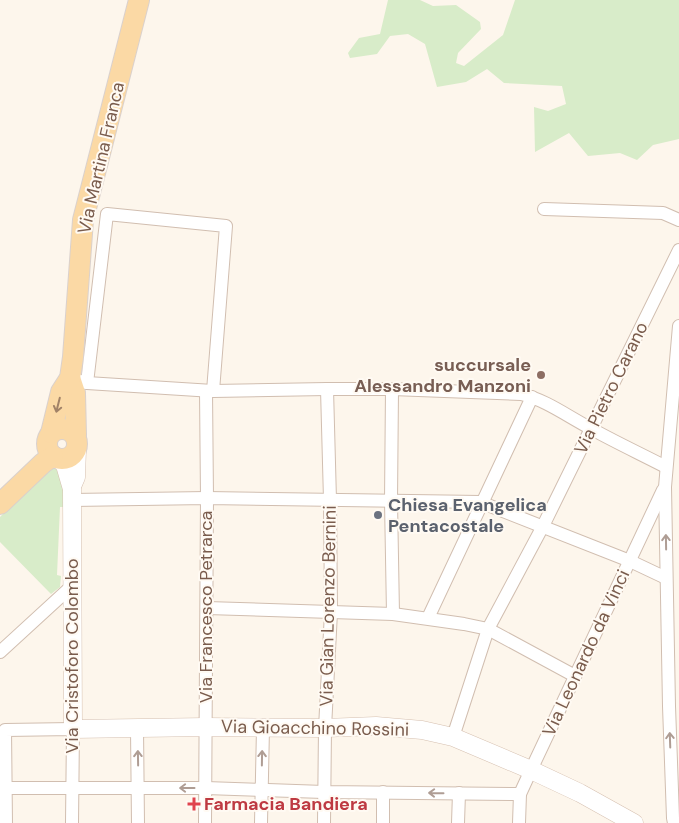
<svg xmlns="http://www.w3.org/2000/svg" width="679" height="823" viewBox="0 0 679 823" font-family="'DM Sans',sans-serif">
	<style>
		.green { fill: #d8ecc9 }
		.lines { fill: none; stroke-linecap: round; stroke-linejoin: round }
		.street-casing { stroke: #d1beb0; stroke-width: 14 }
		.secondary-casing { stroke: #d6c0b0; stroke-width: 19 }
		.primary-casing { stroke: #dad1cd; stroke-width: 22 }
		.street { stroke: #fff; stroke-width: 12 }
		.secondary { stroke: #fff; stroke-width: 18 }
		.primary { stroke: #fbd9a5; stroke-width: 20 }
		.oneway { stroke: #a18267 }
		.oneway2 { stroke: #af9d94 }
		.education-dot { fill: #8d6e63; stroke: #fffaf3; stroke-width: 2 }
		.worship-dot { fill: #6b7280; stroke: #fffaf3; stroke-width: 2 }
		.health-dot { fill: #e0444e; stroke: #fffaf3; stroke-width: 2 }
		.labels { text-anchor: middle; stroke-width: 4; stroke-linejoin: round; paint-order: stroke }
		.street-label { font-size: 18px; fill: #7a5c4d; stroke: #fffaf3 }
		.education-label { font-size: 18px; font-weight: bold; fill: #785e54; stroke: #fffaf3; text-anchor: end }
		.worship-label { font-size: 18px; font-weight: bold; fill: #5b616d; stroke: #fffaf3; text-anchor: start }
		.health-label { font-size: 18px; font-weight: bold; fill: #be3a42; stroke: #fffaf3; text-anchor: start }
	</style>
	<rect width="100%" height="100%" fill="#fdf6ec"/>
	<!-- green -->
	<g class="green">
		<polygon points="388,0 420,0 433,6 456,5 480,22 481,29 458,53 456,63 464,66 503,35 515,0 679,0 679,139 653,145 637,160 620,153 588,156 569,133 535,152 534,107 548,111 566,104 562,86 504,83 487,69 466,82 437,87 425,44 408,34 390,36 377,54 350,58 348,53 359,38 380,34"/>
		<polygon points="51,467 58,469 63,479 63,507 60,507 57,575 61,576 60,587 51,594 0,542 0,517 47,468"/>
	</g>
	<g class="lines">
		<defs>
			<g id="street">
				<polyline points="544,209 663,213 679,220"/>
				<path d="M 70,378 L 87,383 L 213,391 L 327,389 L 392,389 L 521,394 C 546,400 567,416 590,428 C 615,442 641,454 666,467"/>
				<polyline points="87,383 107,214 226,226 213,391"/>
				<polyline points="392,389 391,501 393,614"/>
				<polyline points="72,500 207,498 480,502 630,561 666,578"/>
				<polyline points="207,608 393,614 464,624 488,629 575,676"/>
				<polyline points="428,618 532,397"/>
				<polyline points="0,652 72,586"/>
				<polyline points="137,729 138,823"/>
				<polyline points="453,737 488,629 543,526 679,250"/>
				<polyline points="6,788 206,788 324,792 520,794"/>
				<polyline points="383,792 383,823"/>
				<polyline points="6,823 5,730 73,729 72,823"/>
				<polyline points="205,823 207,498 206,391"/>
				<polyline points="261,823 263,728"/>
				<polyline points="324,823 325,728 331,612 330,500 327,389"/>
				<polyline points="458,823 459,793"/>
				<polyline points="519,823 520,794 531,770 663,490"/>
				<polyline points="674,823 673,818 669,706 665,487 679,326"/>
			</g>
			<g id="secondary">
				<polyline points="58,458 65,465 72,489 73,729 206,727 325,728 376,726 422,730 453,737 531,770 580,793 634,823"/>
				<polyline points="73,484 76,477 77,449"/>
			</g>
			<g id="primary">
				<polyline points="70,378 75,393 76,435"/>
				<circle cx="62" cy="444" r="15"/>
				<polyline points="51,433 61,392 70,378 73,357 83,220 139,0"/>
				<polyline points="0,504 43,463 53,456"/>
			</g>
		</defs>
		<!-- street casing -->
		<use href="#street" class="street-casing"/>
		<!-- secondary casing -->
		<use href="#secondary" class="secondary-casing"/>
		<!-- primary casing -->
		<use href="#primary" class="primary-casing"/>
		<!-- street -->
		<use href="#street" class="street"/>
		<!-- secondary -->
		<use href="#secondary" class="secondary"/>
		<!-- primary -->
		<use href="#primary" class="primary"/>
	</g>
	<!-- one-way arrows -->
	<defs><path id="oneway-shaft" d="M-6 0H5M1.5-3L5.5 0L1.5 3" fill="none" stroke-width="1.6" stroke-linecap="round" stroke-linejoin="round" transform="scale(1.25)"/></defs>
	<use class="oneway" href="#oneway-shaft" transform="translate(58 405) rotate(104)"/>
	<g class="oneway2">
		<use href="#oneway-shaft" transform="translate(666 542) rotate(-91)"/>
		<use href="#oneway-shaft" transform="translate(670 740) rotate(-92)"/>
		<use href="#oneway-shaft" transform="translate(138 758) rotate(-91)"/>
		<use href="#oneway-shaft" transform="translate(262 758) rotate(-89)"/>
		<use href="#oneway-shaft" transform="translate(187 788) rotate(-180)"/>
		<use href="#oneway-shaft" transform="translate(436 793) rotate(-179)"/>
	</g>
	<!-- markers -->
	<circle class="education-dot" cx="541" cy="375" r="5"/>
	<circle class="worship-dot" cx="378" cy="515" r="5"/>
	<path class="health-dot" d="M191.5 796.5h5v5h5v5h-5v5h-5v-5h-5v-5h5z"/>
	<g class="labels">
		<!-- street labels -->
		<g class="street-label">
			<text transform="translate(101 158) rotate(-77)" y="6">Via Martina Franca</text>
			<text transform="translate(611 388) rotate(-64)" y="6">Via Pietro Carano</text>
			<text transform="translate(328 606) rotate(-89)" y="6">Via Gian Lorenzo Bernini</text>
			<text transform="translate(206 607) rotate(-90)" y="6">Via Francesco Petrarca</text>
			<text transform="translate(586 653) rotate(-65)" y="6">Via Leonardo da Vinci</text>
			<text transform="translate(72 656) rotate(-90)" y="6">Via Cristoforo Colombo</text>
			<text transform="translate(315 728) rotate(1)" y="6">Via Gioacchino Rossini</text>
		</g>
		<!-- education labels -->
		<g class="education-label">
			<text x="531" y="371">succursale<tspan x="531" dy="21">Alessandro Manzoni</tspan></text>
		</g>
		<!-- worship labels -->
		<g class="worship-label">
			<text x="388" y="511">Chiesa Evangelica<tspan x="388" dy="21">Pentacostale</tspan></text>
		</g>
		<!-- health labels -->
		<g class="health-label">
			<text x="204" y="810">Farmacia Bandiera</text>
		</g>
	</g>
</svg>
